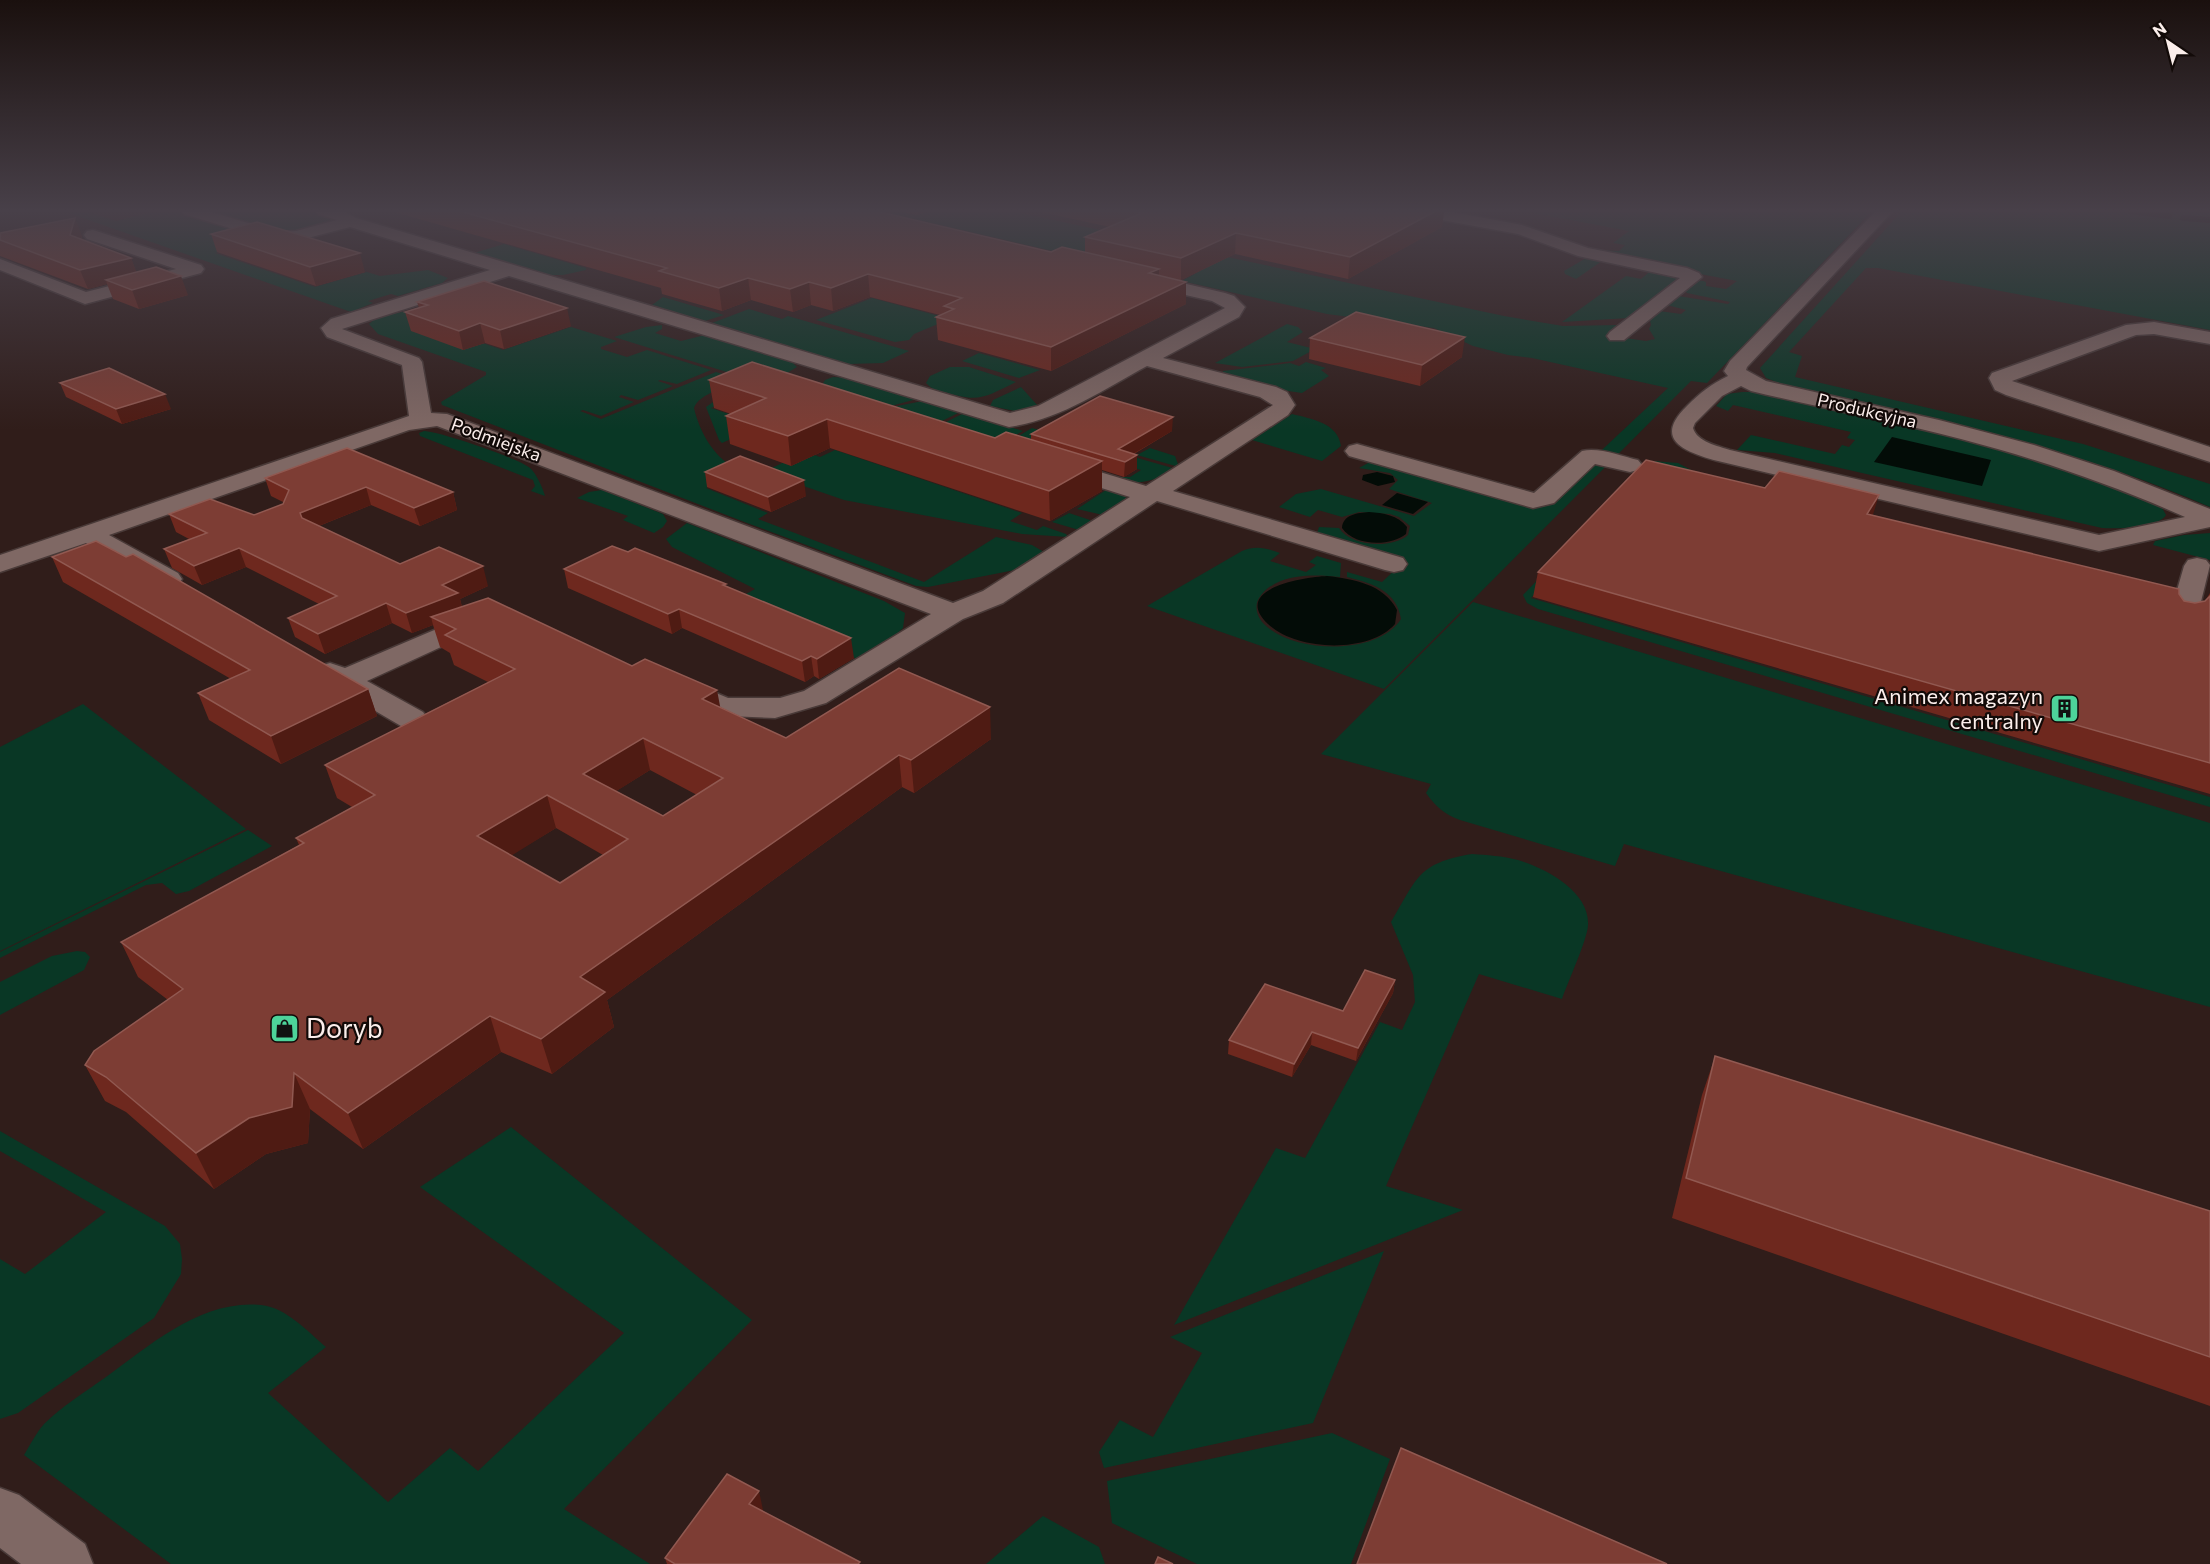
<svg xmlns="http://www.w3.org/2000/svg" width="2210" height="1564" viewBox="0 0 2210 1564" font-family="Commissioner,sans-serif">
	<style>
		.green { fill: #093725 }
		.water { fill: #030c07 }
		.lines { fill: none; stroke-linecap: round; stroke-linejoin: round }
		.stream { stroke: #030c07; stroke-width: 6 }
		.minor-casing { stroke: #493a38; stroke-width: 3 }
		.minor { fill: #7f6864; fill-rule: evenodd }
		.wall { fill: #6e281e; fill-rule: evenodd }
		.shaded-wall { fill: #4f1b13 }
		.building { fill: #7d3d34; stroke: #915951; stroke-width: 1.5; fill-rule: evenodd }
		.labels { text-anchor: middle; stroke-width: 4.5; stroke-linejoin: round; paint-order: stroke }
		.far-street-label { font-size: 18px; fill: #fbeeeb; stroke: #120a08 }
		.poi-label { font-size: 22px; fill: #fbeeeb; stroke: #120a08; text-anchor: end }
		.near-poi-label { font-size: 27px; fill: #fbeeeb; stroke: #120a08; text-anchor: start }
	</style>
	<rect width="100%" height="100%" fill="#301d1a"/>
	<!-- green -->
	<g class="green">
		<polygon points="63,211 85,211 116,221 156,211 181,211 266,239 215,253 315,287 367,272 380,276 428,270 448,278 442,283 398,296 391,294 368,301 373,303 351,312"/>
		<polygon points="218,211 310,211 331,219 325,223 279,234 214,214"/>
		<path d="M 880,211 L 1011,211 L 1504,316 L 1563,326 L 1619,325 L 1621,326 L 1611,336 L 1646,341 L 1655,339 L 1649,329 L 1651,325 L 1649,316 L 1659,311 L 1681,314 L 1686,310 L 1667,305 L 1678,296 L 1728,304 L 1730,302 L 1687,293 L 1683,288 C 1691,284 1698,278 1706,282 L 1706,286 L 1726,289 L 1737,281 L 1616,258 L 1592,250 L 1619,251 L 1625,245 L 1613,243 L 1629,231 L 1523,211 L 1872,211 L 1707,383 L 1691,381 L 1384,689 L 1147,606 L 1242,551 C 1256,545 1266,548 1280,553 L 1270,561 L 1306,572 L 1316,565 L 1309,562 L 1317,556 L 1341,563 L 1340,577 C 1314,574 1275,573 1259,598 C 1254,606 1257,616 1263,623 C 1292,654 1378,656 1401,619 C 1397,591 1372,583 1347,577 L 1347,572 L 1382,582 L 1397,568 L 1317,533 L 1319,527 L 1339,528 C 1351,547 1392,549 1408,535 L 1410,526 L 1399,517 L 1390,514 L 1359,512 L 1342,517 L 1318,510 L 1310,517 L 1279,507 L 1296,494 L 1321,489 L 1414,516 L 1432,503 L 1389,489 L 1398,480 L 1390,473 L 1359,468 L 1370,462 L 1382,461 L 1542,506 L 1668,388 L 1532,358 L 1508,355 L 1473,346 L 1434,328 L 1327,314 L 1182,281 L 1200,271 L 1083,258 Z"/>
		<path d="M 1902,211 L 2210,211 L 2210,330 L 1878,268 L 1866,268 L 1789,352 L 1802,356 L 1795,377 L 2083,444 L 2210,484 L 2210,507 C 2072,447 1926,416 1779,383 L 1766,378 L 1760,368 Z"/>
		<polygon points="504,244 586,268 586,270 563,275 548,275 474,253"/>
		<polygon points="1588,257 1602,261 1576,279 1565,274 1564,271"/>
		<polygon points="1654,268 1682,278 1629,318 1562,322 1626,276 1641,279"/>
		<polygon points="663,297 724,315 705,321 652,305"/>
		<polygon points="872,298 950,319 914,334 909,340 895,342 816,320"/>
		<polygon points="749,309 782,319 788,316 909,351 883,363 848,364 712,323"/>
		<path d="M 406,311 L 414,313 L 423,323 L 503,350 L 571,327 L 617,341 L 601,347 L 601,349 L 627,357 L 647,350 L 711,370 L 677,384 L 660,380 L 658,381 L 673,386 L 638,400 L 621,395 L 619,397 L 634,402 L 601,416 L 583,410 L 580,411 L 601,419 L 716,372 L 744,380 C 730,386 699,393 694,408 C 700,434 716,461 741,471 L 706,488 L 768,513 L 758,519 L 924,582 L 996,537 L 1032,545 L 1044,552 L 1015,570 L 928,587 L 916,586 L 747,523 L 442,405 L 441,402 L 486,375 L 486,372 L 378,334 L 369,324 L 376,318 Z"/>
		<polygon points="1287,324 1298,327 1303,332 1287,342 1315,349 1293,361 1242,367 1215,363"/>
		<polygon points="662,325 662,329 655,333 681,341 705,335 790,360 797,367 787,373 746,378 614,337 646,327"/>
		<polygon points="979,353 1040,370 1019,378 962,361"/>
		<polygon points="1306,362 1326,368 1321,370 1329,376 1302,393 1288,391 1223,375 1223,371 1290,363 1299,366"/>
		<path d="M 950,367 L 969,367 L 1016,382 C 987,396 980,403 948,393 C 939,391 932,390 926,383 L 930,376 Z"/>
		<polygon points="833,377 849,378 917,399 887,407 822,385 825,380"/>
		<polygon points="1021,387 1038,406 1015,411 990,406 993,400"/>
		<polygon points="756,388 711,408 761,425 722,443 719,440 706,407 719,398"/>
		<path d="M 1742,392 L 1757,392 L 1973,441 L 2086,475 L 2161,506 L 2166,515 C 2158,528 2116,529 2102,528 L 1775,453 L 1737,450 L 1751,435 L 1835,454 L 1842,445 L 1849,447 L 1855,440 L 1847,438 L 1851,432 L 1733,405 L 1728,411 L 1716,406 L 1727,394 Z"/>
		<polygon points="923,401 960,412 938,423 892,407"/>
		<polygon points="964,413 1023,431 1002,443 942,424"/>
		<path d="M 1292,414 C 1312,419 1338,423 1341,446 L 1322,461 L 1252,440 Z"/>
		<path d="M 1032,428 L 1176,469 C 1161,478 1135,489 1119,477 L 1130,477 L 1141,470 L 1095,456 L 1007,443 Z"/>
		<path d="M 424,431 C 438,431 521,459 530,468 C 536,473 543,488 545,496 L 531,491 L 535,486 L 533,480 L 420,436 L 419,433 Z"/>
		<polygon points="1150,448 1175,456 1179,467 1137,455"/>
		<polygon points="835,450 1022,513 1010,521 1037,530 1043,526 1066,534 1068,537 1022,534 844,500 763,472 806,452 820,457"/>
		<polygon points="1654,461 1678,463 1695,472 1640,482 1531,598 2210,797 2210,807 1538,609 1527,603 1523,595 1647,465"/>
		<polygon points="602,490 663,514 667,521 663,527 654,533 623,520 628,516 577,498 589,492"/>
		<polygon points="1106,490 1125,495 1126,498 1103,515 1077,509"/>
		<polygon points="1069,513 1090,520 1092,523 1079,530 1052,522"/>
		<polygon points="687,523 884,601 905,613 903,628 882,648 862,661 728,604 755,589 672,547 666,539"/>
		<polygon points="2210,533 2210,560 2153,545 2155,541 2184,535"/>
		<path d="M 1473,602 L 2210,823 L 2210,1007 L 1624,844 L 1615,866 L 1460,820 C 1444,814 1436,807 1426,793 L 1431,784 L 1321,754 Z"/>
		<polygon points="83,704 246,829 0,951 0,747"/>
		<polygon points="248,830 272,846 189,891 176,894 162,883 146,885 0,958 0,952"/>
		<path d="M 1472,854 C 1487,855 1503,856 1518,860 C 1545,868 1590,891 1588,925 C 1588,938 1567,984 1562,999 L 1479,974 L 1386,1186 L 1463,1210 L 1174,1325 L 1276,1148 L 1305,1158 L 1380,1022 L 1402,1030 L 1415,1002 L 1413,975 L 1391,922 C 1417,879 1417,863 1472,854 Z"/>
		<polygon points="77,951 85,952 90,957 84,970 0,1015 0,982 52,956"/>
		<path d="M 511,1127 L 752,1320 L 564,1509 L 650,1564 L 171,1564 L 24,1455 C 30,1445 36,1433 44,1424 C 62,1406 85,1392 106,1377 C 150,1345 202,1299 261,1305 C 287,1308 307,1331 326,1347 L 268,1393 L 388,1502 L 450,1448 L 478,1471 L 624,1333 L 420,1187 Z"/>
		<polygon points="0,1131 165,1226 180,1244 182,1259 181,1274 154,1318 18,1413 0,1419 0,1259 25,1274 106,1212 0,1151"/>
		<polygon points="1384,1251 1313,1423 1104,1468 1099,1452 1120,1420 1153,1437 1202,1353 1170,1337"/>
		<polygon points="1332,1433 1390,1459 1351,1564 1197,1564 1112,1523 1107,1481"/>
		<polygon points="1043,1516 1099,1547 1105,1564 986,1564"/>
	</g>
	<!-- water -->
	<g class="water">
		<polygon points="1892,437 1991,460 1982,486 1874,462"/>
		<polygon points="1377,472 1393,476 1395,482 1378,486 1362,480 1363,475"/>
		<polygon points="1397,493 1428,502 1413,514 1382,505"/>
		<path d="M 1369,512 C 1383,513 1398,515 1407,527 L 1406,534 C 1390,547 1354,546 1342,528 C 1343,514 1358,513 1369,512 Z"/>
		<path d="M 1327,576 C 1353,579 1384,584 1397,610 L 1395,624 C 1369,654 1296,651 1268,624 C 1230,588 1306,577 1327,576 Z"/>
	</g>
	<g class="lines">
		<!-- stream -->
		<g class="stream">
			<polyline points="2130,211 2169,216"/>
			<polyline points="2183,218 2210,220"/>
		</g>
		<defs>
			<g id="minor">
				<path d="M 182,211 L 208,211 L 277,232 L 296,231 L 337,220 L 318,214 L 316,211 L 343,211 L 356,218 L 1010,413 L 1038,406 L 1225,308 L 1212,301 L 1137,284 L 1135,280 L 1137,276 L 1144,274 L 1225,293 L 1234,296 L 1245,307 L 1239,317 L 1163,358 L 1276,387 L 1287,392 L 1295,405 L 1288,415 L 1173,491 L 1403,558 L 1407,564 L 1403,570 L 1394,572 L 1385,570 L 1157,501 L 1003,603 L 963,619 L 826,703 L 775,718 L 728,716 L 700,710 L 668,694 L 664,688 L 668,682 L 679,679 L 690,682 L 728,698 L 780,698 L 804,691 L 931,614 L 437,426 L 409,430 L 109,535 L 178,573 L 182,579 L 178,585 L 168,587 L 158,585 L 86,543 L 0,572 L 0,555 L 409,416 L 402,365 L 327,337 L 321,328 L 331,319 L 490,270 L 350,227 L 296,241 L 276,242 L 184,214 ZM 509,276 L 1009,427 C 1059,420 1103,390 1147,366 L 1260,397 L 1273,405 L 1146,486 L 1067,462 L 1059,460 L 1051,462 L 1047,467 L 1051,472 L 1130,497 L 983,591 L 953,603 L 447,414 L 431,413 L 422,362 L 419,358 L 342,329 Z"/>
				<polygon points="1412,211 1447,211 1522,225 1588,248 1687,268 1699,273 1702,277 1624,340 1610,340 1607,336 1610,332 1680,278 1578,256 1518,234 1420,216"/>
				<path d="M 1876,211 L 1893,211 L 1747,367 L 1746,370 L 1766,381 L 1939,420 L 2034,445 L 2114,471 L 2210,509 L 2210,527 L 2099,551 L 1718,461 C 1685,452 1652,440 1687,406 C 1701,392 1710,385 1728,376 L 1724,371 L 1730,361 ZM 1741,386 L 1751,391 C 1821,408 1892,421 1961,439 C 2038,459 2113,485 2185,517 L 2099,535 L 1730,450 C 1718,446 1697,442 1693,428 L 1695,423 L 1722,396 Z"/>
				<polygon points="93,230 201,265 204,269 201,273 85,304 0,270 0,259 86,292 176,269 87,239 84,235 87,231"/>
				<polygon points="2154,322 2210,332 2210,344 2154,334 2136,335 2012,381 2210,447 2210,462 2006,395 1995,390 1989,378 1992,373 2126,325"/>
				<path d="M 1357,444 L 1534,493 L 1582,451 C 1599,447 1621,456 1638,460 L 1642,465 L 1638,470 L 1630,472 L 1595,464 L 1554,503 L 1533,508 L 1349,456 L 1345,451 L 1349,446 Z"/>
				<polygon points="2197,558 2206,560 2210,565 2197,618 2193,624 2183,626 2173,624 2169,618 2184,566 2188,560"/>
				<polygon points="479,611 489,613 493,619 489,625 367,681 423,712 428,719 423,726 412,728 401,726 319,678 315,672 319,666 330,663 345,668"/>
				<polygon points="0,1488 19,1495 85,1544 93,1564 21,1564 0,1548"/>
			</g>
		</defs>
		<!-- minor casing -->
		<use href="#minor" class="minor-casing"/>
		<!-- minor -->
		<use href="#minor" class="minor"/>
	</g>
	<!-- wall -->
	<g class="wall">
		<polygon points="391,211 892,211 892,215 1051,252 1085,252 1085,237 1110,227 1036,211 1444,211 1442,227 1348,279 1235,254 1181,280 1186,304 1051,371 938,340 936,317 940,315 870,297 833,311 811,305 793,312 751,300 722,311 662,294 661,288"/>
		<polygon points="898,211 929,211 917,215"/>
		<polygon points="0,233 82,236 81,239 131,258 136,272 188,295 139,309 113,299 107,284 88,289 0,256"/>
		<polygon points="211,234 365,272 316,286 217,252"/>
		<polygon points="417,302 571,326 504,349 485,343 463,350 411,331 405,312 419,308"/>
		<polygon points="1310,338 1462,357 1420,386 1309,359"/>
		<polygon points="709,380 995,438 1031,439 1031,434 1172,431 1134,454 1137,469 1124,477 1102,470 1102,491 1050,521 830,448 791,466 730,444 726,416 731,414 714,408"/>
		<polygon points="60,383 171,409 122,424 66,397"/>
		<polygon points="705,472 806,496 771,512 707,487"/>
		<path d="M 265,478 L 453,492 L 457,510 L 420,526 L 371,505 L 319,526 L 400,564 L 488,586 L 460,599 L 462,607 L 720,707 L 786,738 L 991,739 L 914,793 L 902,787 L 607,1000 L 614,1027 L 552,1074 L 501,1052 L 363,1149 L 310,1109 L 308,1143 L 266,1154 L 214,1189 L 126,1112 L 105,1101 L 85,1065 L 168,1000 L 138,977 L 121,942 L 299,845 L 296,838 L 352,807 L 337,798 L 325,765 L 488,682 L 454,665 L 450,653 L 440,647 L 433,625 L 412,633 L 392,623 L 325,654 L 295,637 L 288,618 L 319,604 L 246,567 L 202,585 L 172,568 L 164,549 L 189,539 L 176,532 L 169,514 L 254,515 L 283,504 L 283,502 L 271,496 ZM 650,770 L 697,795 L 663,816 L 616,791 ZM 556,828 L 603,855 L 560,883 L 511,855 Z"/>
		<polygon points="1873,515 2179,594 2184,601 2195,603 2205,601 2210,593 2210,794 1533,597 1538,572"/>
		<polygon points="628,552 726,584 726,586 854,658 819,679 814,676 805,682 682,628 672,634 568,588 564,569"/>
		<polygon points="52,557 368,689 377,716 281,764 209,720 198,693 231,679 63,582"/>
		<polygon points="1395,980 1393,993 1356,1061 1311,1045 1292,1077 1228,1054 1229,1040 1343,1011"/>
		<polygon points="1715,1057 2210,1211 2210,1406 1672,1218 1702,1095"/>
		<polygon points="763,1510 762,1511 860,1564 667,1564 665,1558"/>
	</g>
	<!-- shaded-wall -->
	<g class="shaded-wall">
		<polygon points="872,211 892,211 893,224"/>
		<polygon points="917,211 929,211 917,215"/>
		<polygon points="1436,211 1444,211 1442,227 1348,279 1350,257"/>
		<polygon points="75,218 82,236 77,253 70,235"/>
		<polygon points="1236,233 1235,254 1181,280 1181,258"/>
		<polygon points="360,253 365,272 316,286 310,267"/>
		<polygon points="131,258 138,276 106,280 107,284 88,289 80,270"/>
		<polygon points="1159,269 1159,291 1149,273"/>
		<polygon points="868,274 870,297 833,311 831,288"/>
		<polygon points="181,276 188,295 139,309 132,290"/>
		<polygon points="748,278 751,300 722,311 719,288"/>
		<polygon points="809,282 811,305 793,312 790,289"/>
		<polygon points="1186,282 1186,304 1051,371 1051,347"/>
		<polygon points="567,308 571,326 504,349 500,330"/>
		<polygon points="480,323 485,343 463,350 459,331"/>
		<polygon points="1465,337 1462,357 1420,386 1422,365"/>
		<polygon points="165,394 171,409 122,424 116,409"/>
		<polygon points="1173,417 1172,431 1121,461 1118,449"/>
		<polygon points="827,419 830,448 791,466 788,436"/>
		<polygon points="1137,455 1137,469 1124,477 1125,462"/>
		<polygon points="1102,461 1102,491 1050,521 1049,491"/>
		<polygon points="804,480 806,496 771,512 768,497"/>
		<polygon points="366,487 371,505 306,531 300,513"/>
		<polygon points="453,492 457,510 420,526 414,508"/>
		<polygon points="1879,495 1872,518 1867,514"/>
		<polygon points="239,548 246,567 202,585 194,566"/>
		<polygon points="483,566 488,586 460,599 463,612 431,617 433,625 412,633 406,613 442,585"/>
		<polygon points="386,603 392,623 325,654 318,634"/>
		<polygon points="679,609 682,628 672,634 668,614"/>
		<polygon points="851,638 854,658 819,679 817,659"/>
		<polygon points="811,656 814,676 805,682 802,661"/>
		<polygon points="368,689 377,716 281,764 271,736"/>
		<polygon points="717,690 723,722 702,699"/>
		<polygon points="990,707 991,739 914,793 911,760"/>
		<polygon points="643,738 650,770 591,807 583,774"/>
		<polygon points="899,755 902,787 607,1000 614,1027 552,1074 541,1039 580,977"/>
		<polygon points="547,795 556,828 488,870 477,836"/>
		<polygon points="1395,980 1393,993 1356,1061 1358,1048"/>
		<polygon points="490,1016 501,1052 363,1149 348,1113"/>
		<polygon points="1312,1032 1311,1045 1292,1077 1294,1064"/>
		<polygon points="294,1073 310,1109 308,1143 266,1154 214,1189 196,1153"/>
		<polygon points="759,1491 763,1510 754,1523 749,1504"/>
	</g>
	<!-- building -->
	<g class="building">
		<polygon points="459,211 876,211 1051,252 1062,247 1159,269 1149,273 1186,282 1051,347 936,317 954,309 944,306 962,298 868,274 831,288 809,282 790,289 748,278 719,288 659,271 667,268"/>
		<polygon points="1132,211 1436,211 1350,257 1236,233 1181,258 1085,237 1142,213"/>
		<polygon points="75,218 70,235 131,258 80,270 0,240 0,233"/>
		<polygon points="257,222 360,253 310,267 211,234"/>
		<polygon points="156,267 181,276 132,290 106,280"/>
		<polygon points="484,281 567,308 500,330 480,323 459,331 405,312 428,305 417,302"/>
		<polygon points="1356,312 1465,337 1422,365 1310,338"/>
		<polygon points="752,362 995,438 1006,432 1102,461 1049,491 827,419 788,436 726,416 766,398 709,380"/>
		<polygon points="109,368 165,394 116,409 60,383"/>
		<polygon points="1100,396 1173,417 1118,449 1137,455 1125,462 1031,434"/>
		<polygon points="347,448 453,492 414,508 366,487 300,513 302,518 400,564 439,547 483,566 442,585 458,593 406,613 386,603 318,634 288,618 337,596 239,548 194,566 164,549 207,533 169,514 210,499 254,515 283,504 289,490 265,478"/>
		<polygon points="740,456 804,480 768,497 705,472"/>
		<polygon points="1646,460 1765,488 1779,471 1879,495 1867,514 2179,589 2179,594 2184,601 2195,603 2205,601 2210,596 2210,763 1538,572"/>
		<polygon points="96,541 126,557 133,554 368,689 271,736 198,693 250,670 52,557"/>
		<polygon points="612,546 628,552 635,548 726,584 723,585 851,638 817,659 811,656 802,661 679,609 668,614 564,569"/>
		<path d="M 488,598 L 632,666 L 645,659 L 717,690 L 702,699 L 786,738 L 899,668 L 990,707 L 911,760 L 899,755 L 580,977 L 605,992 L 541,1039 L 490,1016 L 348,1113 L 294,1073 L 292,1107 L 249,1118 L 196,1153 L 106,1077 L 85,1065 L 94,1051 L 183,989 L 121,942 L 304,843 L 296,838 L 375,795 L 325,765 L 515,669 L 445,635 L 456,629 L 431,617 ZM 643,738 L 723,778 L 663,816 L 583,774 ZM 547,795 L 628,839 L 560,883 L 477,836 Z"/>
		<polygon points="1365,970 1395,980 1358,1048 1312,1032 1294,1064 1229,1040 1265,984 1343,1011"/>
		<polygon points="1715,1056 2210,1211 2210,1357 1686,1178"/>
		<polygon points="1401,1448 1667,1564 1357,1564"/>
		<polygon points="727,1474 759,1491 749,1504 860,1562 858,1564 675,1564 665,1558"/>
		<polygon points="1158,1557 1173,1564 1155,1564"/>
	</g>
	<!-- sky -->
	<linearGradient id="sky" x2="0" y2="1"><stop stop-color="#1a100e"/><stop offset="0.49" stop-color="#484049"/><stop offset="1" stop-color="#484049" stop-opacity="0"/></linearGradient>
	<rect width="2210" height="430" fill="url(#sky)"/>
	<!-- icons -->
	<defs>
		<symbol id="building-square" viewBox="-11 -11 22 22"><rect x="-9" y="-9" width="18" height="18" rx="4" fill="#4dd39a" stroke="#120a08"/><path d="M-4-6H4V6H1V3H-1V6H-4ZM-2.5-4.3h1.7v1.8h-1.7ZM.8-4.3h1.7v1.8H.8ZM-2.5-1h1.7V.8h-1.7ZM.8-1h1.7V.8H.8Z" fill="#111"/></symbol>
		<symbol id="shop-square" viewBox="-11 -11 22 22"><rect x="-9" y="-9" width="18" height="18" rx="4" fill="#4dd39a" stroke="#120a08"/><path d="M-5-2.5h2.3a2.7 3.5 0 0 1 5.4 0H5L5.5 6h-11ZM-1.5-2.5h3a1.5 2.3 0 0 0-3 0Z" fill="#111"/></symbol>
	</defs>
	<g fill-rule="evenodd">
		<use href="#building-square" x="2048" y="692" width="33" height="33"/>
		<use href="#shop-square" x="268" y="1012" width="33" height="33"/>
	</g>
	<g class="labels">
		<!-- far-street labels -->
		<g class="far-street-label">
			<text transform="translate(1867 411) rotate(13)" y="6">Produkcyjna</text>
			<text transform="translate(496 440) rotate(20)" y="6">Podmiejska</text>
		</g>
		<!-- poi labels -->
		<g class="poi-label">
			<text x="2043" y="704">Animex magazyn<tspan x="2043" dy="25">centralny</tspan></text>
		</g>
		<!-- near-poi labels -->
		<g class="near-poi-label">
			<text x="306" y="1038">Doryb</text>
		</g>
	</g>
	<!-- north arrow -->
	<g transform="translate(2168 42) rotate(325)" stroke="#120a08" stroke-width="4.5" paint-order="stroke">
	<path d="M0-4.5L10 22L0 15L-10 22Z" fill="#fbeeeb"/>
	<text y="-9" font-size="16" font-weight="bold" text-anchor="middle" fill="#fbeeeb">N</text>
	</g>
</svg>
